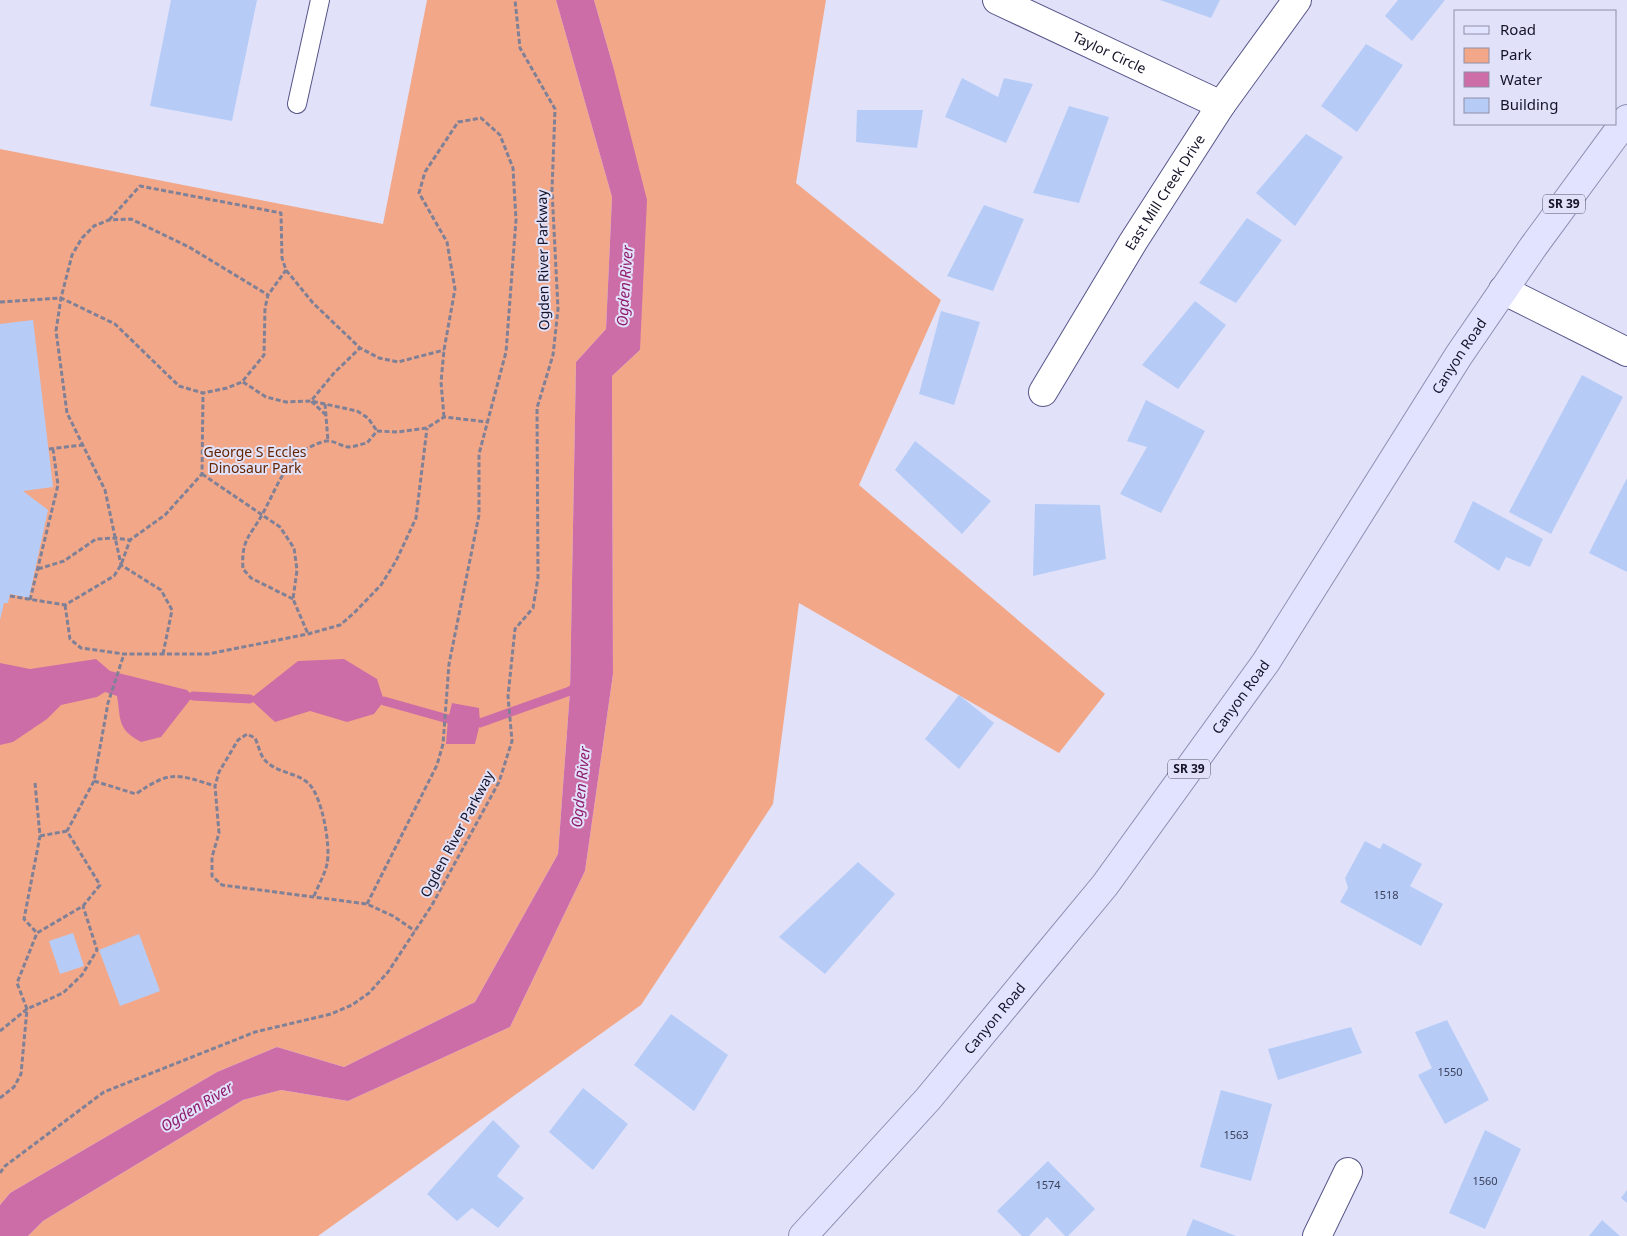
<svg xmlns="http://www.w3.org/2000/svg" width="1627" height="1236" viewBox="0 0 1627 1236" font-family="'Noto Sans',sans-serif">
	<style>
		.green { fill: #f2a888 }
		.water { fill: #cd6da7 }
		.lines { fill: none; stroke-linecap: round; stroke-linejoin: round }
		.stream { stroke: #cd6da7; stroke-width: 9 }
		.building { fill: #b6ccf7 }
		.lane-casing { stroke: #565588; stroke-width: 20 }
		.street-casing { stroke: #565588; stroke-width: 30 }
		.primary-casing { stroke: #8e8eb2; stroke-width: 30 }
		.path { stroke: #808097; stroke-width: 3; stroke-dasharray: 5 2.5; stroke-linecap: butt }
		.lane { stroke: #fff; stroke-width: 18 }
		.street { stroke: #fff; stroke-width: 28 }
		.primary { stroke: #e2e3fe; stroke-width: 28 }
		.labels { text-anchor: middle; stroke-width: 4; stroke-linejoin: round; paint-order: stroke }
		.number-label { font-size: 11px; fill: #3c415c }
		.shield { fill: #e1e2fa; stroke: #525167; stroke-width: 1 }
		.shield-label { font-size: 12px; font-weight: bold; fill: #141328 }
		.street-label { font-size: 14px; fill: #141328; stroke: #e1e2fa }
		.park-label { font-size: 14px; fill: #642501; stroke: #e1e2fa }
		.water-label { font-size: 15px; font-style: italic; fill: #8f1b6b; stroke: #e1e2fa }
	</style>
	<rect width="100%" height="100%" fill="#e1e2fa"/>
	<!-- green -->
	<g class="green">
		<polygon points="427,0 556,0 612,197 606,329 576,362 570,691 558,854 475,1002 344,1067 277,1047 217,1072 10,1193 0,1205 0,149 383,224"/>
		<polygon points="594,0 826,0 796,183 941,300 859,485 1105,694 1059,753 799,603 773,804 641,1005 318,1236 28,1236 43,1221 243,1100 281,1090 348,1101 510,1027 585,871 613,674 612,376 640,350 613,66"/>
	</g>
	<!-- water -->
	<g class="water">
		<polygon points="556,0 594,0 613,66 647,200 640,350 612,376 613,674 585,871 510,1027 348,1101 281,1090 243,1100 43,1221 28,1236 0,1236 0,1205 10,1193 217,1072 277,1047 344,1067 475,1002 558,854 570,691 576,362 606,329 612,197"/>
		<path d="M 96,659 L 110,671 L 187,690 L 193,696 L 161,737 L 141,742 C 117,729 121,720 117,696 L 105,692 L 97,697 L 61,705 L 47,719 L 13,742 L 0,745 L 0,663 L 30,669 Z"/>
		<polygon points="344,659 377,679 384,701 374,714 347,722 310,711 275,722 250,699 298,661"/>
		<polygon points="452,703 479,708 480,723 475,744 446,744 448,719"/>
	</g>
	<g class="lines">
		<!-- stream -->
		<g class="stream">
			<polyline points="193,696 250,699"/>
			<polyline points="384,701 448,719"/>
			<polyline points="480,723 570,691 579,684"/>
		</g>
	</g>
	<!-- building -->
	<g class="building">
		<polygon points="171,0 257,0 232,121 150,106"/>
		<polygon points="1160,0 1220,0 1211,18"/>
		<polygon points="1398,0 1445,0 1412,41 1385,16"/>
		<polygon points="1366,44 1403,65 1357,132 1321,106"/>
		<polygon points="962,78 998,97 1004,78 1033,84 1006,143 945,117"/>
		<polygon points="1069,106 1109,117 1079,203 1033,193"/>
		<polygon points="857,110 923,110 917,148 856,142"/>
		<polygon points="1306,134 1343,157 1295,226 1256,193"/>
		<polygon points="984,205 1024,219 993,291 947,276"/>
		<polygon points="1247,218 1282,240 1236,303 1199,283"/>
		<polygon points="1195,301 1226,325 1178,389 1142,365"/>
		<polygon points="941,311 980,322 954,405 919,394"/>
		<polygon points="33,320 53,487 23,491 48,510 29,598 10,594 8,603 4,603 0,620 0,324"/>
		<polygon points="1582,375 1623,397 1551,534 1509,512"/>
		<polygon points="1146,400 1205,431 1161,513 1120,494 1147,447 1127,441"/>
		<polygon points="915,441 991,501 962,534 895,470"/>
		<polygon points="1627,478 1627,572 1589,553"/>
		<polygon points="1473,501 1543,539 1530,567 1506,557 1499,571 1454,542"/>
		<polygon points="1035,504 1100,505 1106,559 1033,576"/>
		<polygon points="959,695 994,723 959,769 925,739"/>
		<polygon points="1365,841 1380,849 1383,843 1422,864 1410,886 1443,904 1421,946 1340,902 1348,888 1345,878"/>
		<polygon points="858,862 895,894 825,974 779,937"/>
		<polygon points="73,933 84,966 60,974 49,941"/>
		<polygon points="139,934 160,991 120,1006 99,950"/>
		<polygon points="671,1014 728,1055 694,1111 634,1065"/>
		<polygon points="1447,1020 1489,1100 1445,1124 1418,1075 1432,1068 1415,1032"/>
		<polygon points="1351,1027 1362,1053 1278,1080 1268,1049"/>
		<polygon points="583,1088 628,1124 593,1170 549,1132"/>
		<polygon points="1221,1090 1272,1104 1251,1181 1200,1167"/>
		<polygon points="493,1120 520,1146 497,1176 524,1198 498,1228 472,1208 457,1221 427,1194"/>
		<polygon points="1485,1130 1521,1149 1485,1229 1449,1213"/>
		<polygon points="1048,1161 1095,1209 1068,1236 1065,1236 1047,1217 1029,1236 1022,1236 997,1211"/>
		<polygon points="1627,1190 1627,1203 1621,1198"/>
		<polygon points="1193,1219 1236,1236 1186,1236"/>
		<polygon points="1602,1220 1620,1236 1589,1236"/>
	</g>
	<g class="lines">
		<defs>
			<polyline id="lane" points="297,104 320,0"/>
			<g id="street">
				<path id="s1" d="M 997,0 L 1221,105"/>
				<polyline points="1503,290 1627,352"/>
				<path id="s2" d="M 1043,392 L 1133,242 L 1221,105 L 1297,0"/>
				<polyline points="1317,1236 1348,1172"/>
			</g>
			<g id="primary">
				<path id="s3" d="M 803,1236 L 928,1099 L 1105,885 L 1266,662 L 1459,355 L 1533,247 L 1627,119"/>
			</g>
		</defs>
		<!-- lane casing -->
		<use href="#lane" class="lane-casing"/>
		<!-- street casing -->
		<use href="#street" class="street-casing"/>
		<!-- primary casing -->
		<use href="#primary" class="primary-casing"/>
		<!-- path -->
		<g class="path">
			<polyline points="109,220 140,186 281,213 282,258 286,270 313,303 360,348 379,358 398,362 444,350"/>
			<polyline points="0,302 61,298 115,324 179,386 203,393 227,388 242,382 264,355 265,308 268,295 286,270"/>
			<polyline points="243,382 266,397 286,402 311,401 357,411 368,418 377,431"/>
			<polyline points="325,404 328,441"/>
			<polyline points="326,415 311,401 334,373 360,348"/>
			<polyline points="49,449 82,445"/>
			<polyline points="202,474 280,527 294,548 297,570 293,599 308,634"/>
			<polyline points="38,569 64,561 96,539 115,538 130,540"/>
			<polyline points="10,596 65,605 114,576 121,565 130,540 165,515 202,474 203,393"/>
			<path d="M 293,599 L 251,578 L 243,569 C 241,539 250,537 263,513 C 279,484 288,450 326,441 C 333,440 341,446 348,447 C 354,447 361,444 367,443 L 377,431 L 397,432 L 427,428 L 444,417 L 488,422"/>
			<polyline points="30,600 58,485 53,449"/>
			<polyline points="65,605 70,639 81,648 124,654 208,654 308,634 340,625 354,613 381,585 396,561 416,518 427,428"/>
			<polyline points="163,654 172,610 161,590 121,565 105,490 67,413 56,331 61,298 72,255 82,238 94,226 109,220 131,219 189,247 268,295"/>
			<path d="M 94,781 L 136,794 C 170,770 177,774 215,786"/>
			<polyline points="35,783 40,836 24,919 37,933"/>
			<polyline points="40,836 67,831"/>
			<path d="M 314,896 C 318,886 325,874 327,864 C 331,846 322,795 308,783 C 296,772 275,773 264,759 C 260,754 258,744 255,738 L 247,734 L 238,740 L 219,772 L 215,786 L 219,833 L 212,857 L 212,876 L 222,885 L 367,904 L 393,916 L 415,931"/>
			<polyline points="367,904 437,765 443,744 449,664 479,515 479,454 506,352 516,220 513,168 500,135 481,118 458,122 425,172 419,193 447,242 455,289 444,350 441,382 444,417"/>
			<polyline points="0,1031 27,1009 63,993 82,975 97,950 83,906"/>
			<polyline points="0,1098 14,1087 21,1074 27,1009 17,983 37,933 83,906 100,885 67,831 94,781 108,703 124,654"/>
			<polyline points="0,1173 5,1166 104,1092 255,1032 331,1014 352,1005 369,993 388,972 432,905 499,782 512,741 508,696 515,629 533,608 538,578 537,408 553,355 558,309 552,190 555,109 520,48 515,0"/>
		</g>
		<!-- lane -->
		<use href="#lane" class="lane"/>
		<!-- street -->
		<use href="#street" class="street"/>
		<!-- primary -->
		<use href="#primary" class="primary"/>
	</g>
	<g class="labels">
		<!-- number labels -->
		<g class="number-label">
			<text x="1386" y="899">1518</text>
			<text x="1450" y="1076">1550</text>
			<text x="1236" y="1139">1563</text>
			<text x="1485" y="1185">1560</text>
			<text x="1048" y="1189">1574</text>
		</g>
		<!-- shield labels -->
		<g class="shield">
			<rect x="1543" y="194.5" width="42" height="19" rx="4"/>
			<rect x="1168" y="759.5" width="42" height="19" rx="4"/>
		</g>
		<g class="shield-label">
			<text x="1564" y="208">SR 39</text>
			<text x="1189" y="773">SR 39</text>
		</g>
		<!-- street labels -->
		<g class="street-label">
			<text dy="5" stroke="none"><textPath href="#s1" startOffset="124">Taylor Circle</textPath></text>
			<text dy="5" stroke="none"><textPath href="#s2" startOffset="234">East Mill Creek Drive</textPath></text>
			<text transform="translate(543 260) rotate(-91)" y="5">Ogden River Parkway</text>
			<text dy="5" stroke="none"><textPath href="#s3" startOffset="1100">Canyon Road</textPath></text>
			<text dy="5" stroke="none"><textPath href="#s3" startOffset="695">Canyon Road</textPath></text>
			<text transform="translate(457 834) rotate(-62)" y="5">Ogden River Parkway</text>
			<text dy="5" stroke="none"><textPath href="#s3" startOffset="290">Canyon Road</textPath></text>
		</g>
		<!-- park labels -->
		<g class="park-label">
			<text x="255" y="457">George S Eccles<tspan x="255" dy="16">Dinosaur Park</tspan></text>
		</g>
		<!-- water labels -->
		<g class="water-label">
			<text transform="translate(625 286) rotate(-86)" y="5">Ogden River</text>
			<text transform="translate(581 787) rotate(-84)" y="5">Ogden River</text>
			<text transform="translate(197 1107) rotate(-31)" y="5">Ogden River</text>
		</g>
	</g>
	<!-- legend -->
	<rect x="1454" y="10" width="162" height="115" fill="#e1e2fa" stroke="#8f8fa6"/>
	<rect x="1464" y="26" width="25" height="8" fill="#e2e3fe" stroke="#8f8fa6"/>
	<text x="1500" y="35" font-size="15" fill="#141328">Road</text>
	<rect x="1464" y="48" width="25" height="15" fill="#f2a888" stroke="#8f8fa6"/>
	<text x="1500" y="60" font-size="15" fill="#141328">Park</text>
	<rect x="1464" y="72" width="25" height="15" fill="#cd6da7" stroke="#8f8fa6"/>
	<text x="1500" y="85" font-size="15" fill="#141328">Water</text>
	<rect x="1464" y="98" width="25" height="15" fill="#b6ccf7" stroke="#8f8fa6"/>
	<text x="1500" y="110" font-size="15" fill="#141328">Building</text>
</svg>
